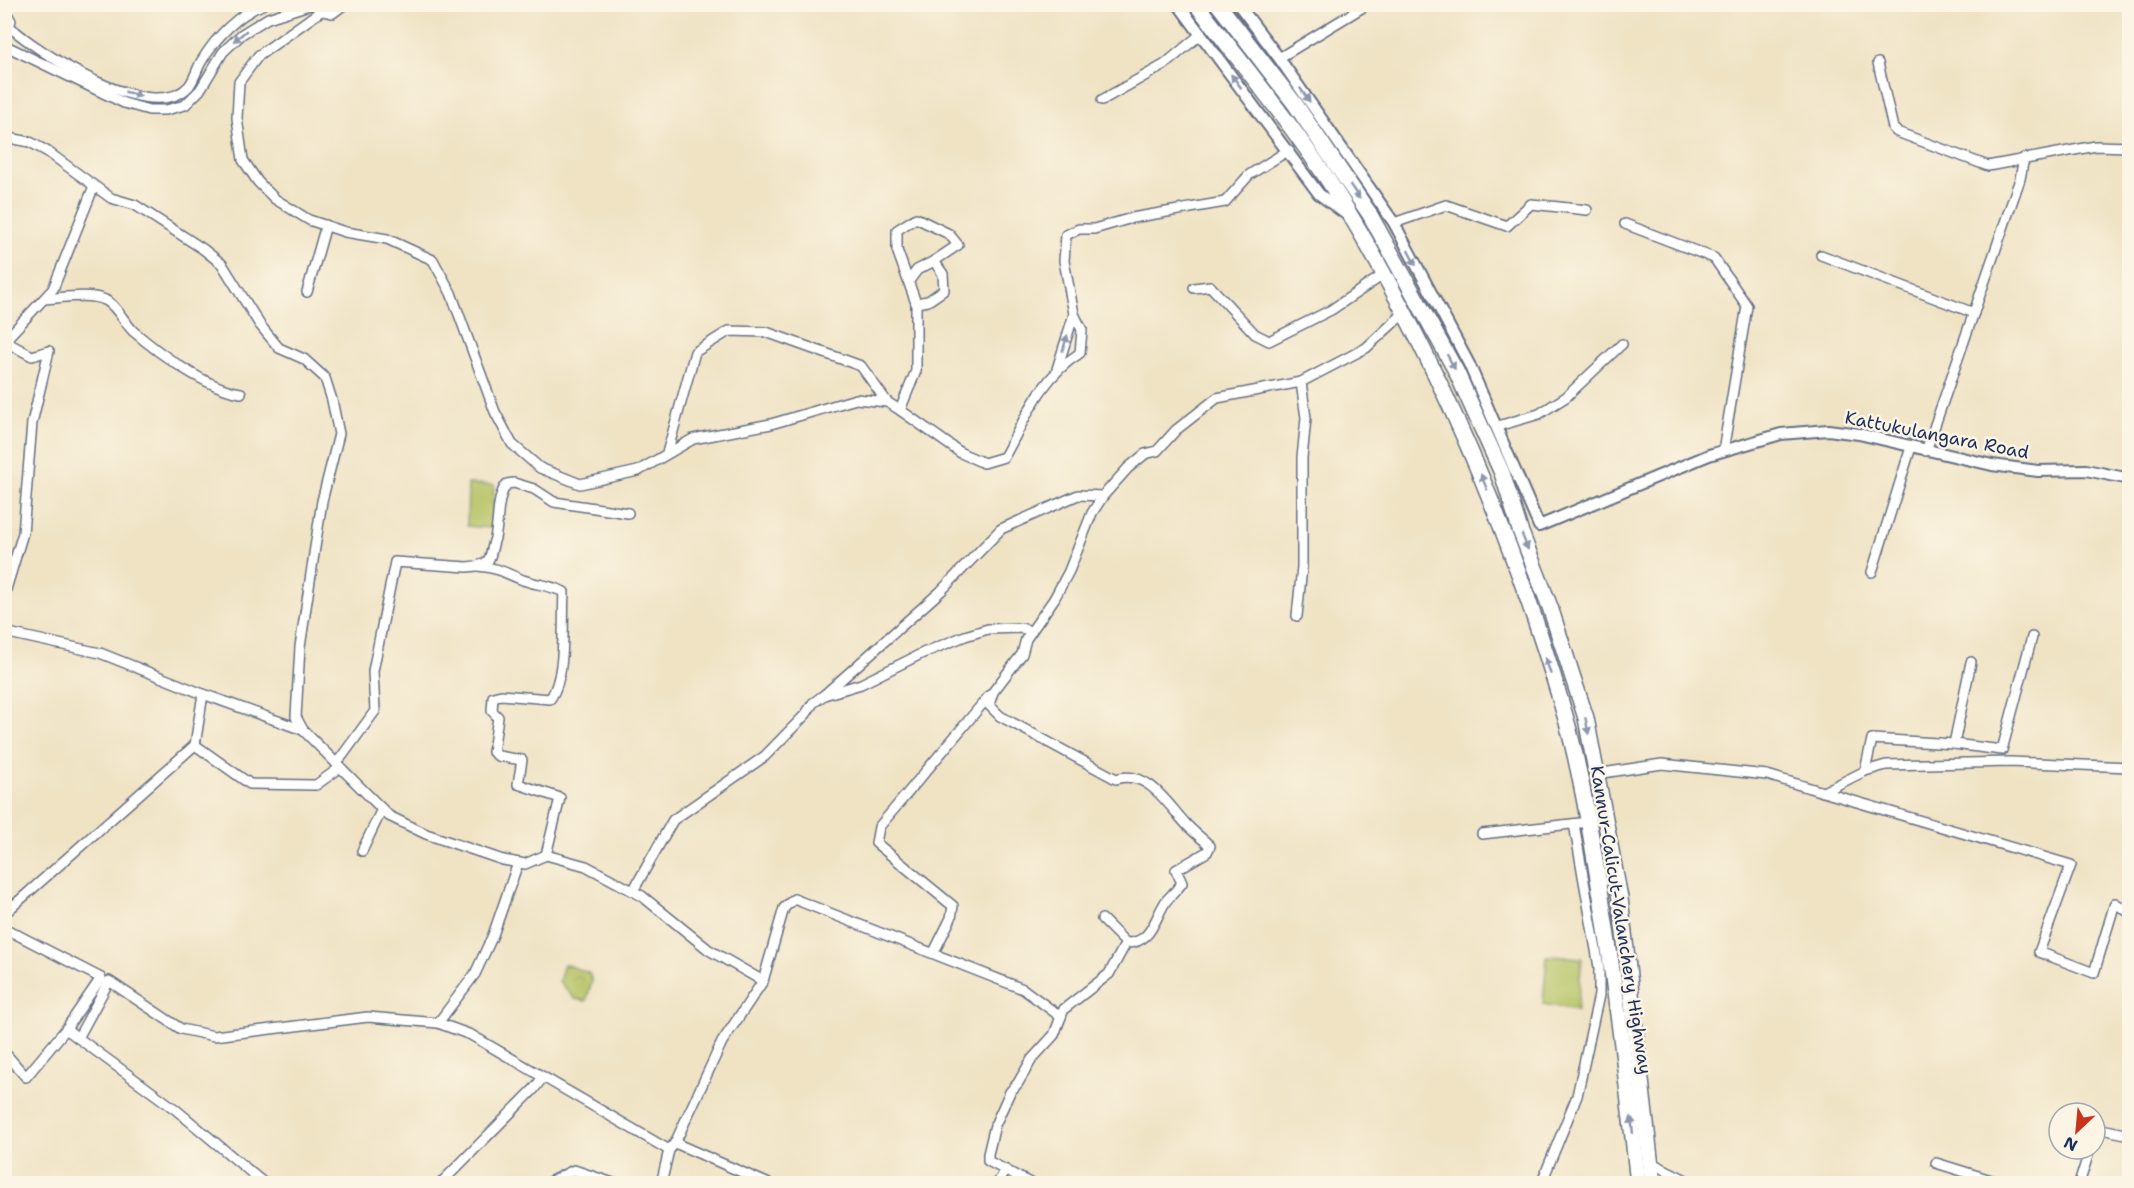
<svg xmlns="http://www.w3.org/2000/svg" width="2134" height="1188" viewBox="0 0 2134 1188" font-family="'Shantell Sans',sans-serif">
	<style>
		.park { fill: url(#park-crowns); stroke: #687962; stroke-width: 1.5 }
		.garden { fill: #b6c365; stroke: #687962; stroke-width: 1.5 }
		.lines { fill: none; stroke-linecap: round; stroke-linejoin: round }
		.minor-casing { stroke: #656e82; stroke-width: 12 }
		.tertiary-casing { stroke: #656e82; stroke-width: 14 }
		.trunk-casing { stroke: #656e82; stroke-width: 18 }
		.minor { stroke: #fff; stroke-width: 9 }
		.tertiary { stroke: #fff; stroke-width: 10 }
		.trunk { stroke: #fff; stroke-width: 15 }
		.oneway { fill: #8d97ae }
		.labels { text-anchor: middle; stroke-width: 5; stroke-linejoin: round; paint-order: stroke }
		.street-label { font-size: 18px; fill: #1b2f5e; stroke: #fcf5e5 }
	</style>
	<defs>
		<pattern id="park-crowns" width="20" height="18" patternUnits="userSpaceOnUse" patternTransform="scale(1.5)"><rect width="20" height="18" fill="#b6c365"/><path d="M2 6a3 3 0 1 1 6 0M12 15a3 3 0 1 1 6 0" fill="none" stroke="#939f56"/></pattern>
	</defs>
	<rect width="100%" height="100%" fill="#fcf5e5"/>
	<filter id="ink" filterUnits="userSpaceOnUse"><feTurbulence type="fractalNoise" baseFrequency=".0167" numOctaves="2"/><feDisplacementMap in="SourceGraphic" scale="12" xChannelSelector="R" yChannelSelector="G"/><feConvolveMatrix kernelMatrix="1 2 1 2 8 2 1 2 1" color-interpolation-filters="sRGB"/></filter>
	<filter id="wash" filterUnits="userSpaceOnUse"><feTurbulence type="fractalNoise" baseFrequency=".008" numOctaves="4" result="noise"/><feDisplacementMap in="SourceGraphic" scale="24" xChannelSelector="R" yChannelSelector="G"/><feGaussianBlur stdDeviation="1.35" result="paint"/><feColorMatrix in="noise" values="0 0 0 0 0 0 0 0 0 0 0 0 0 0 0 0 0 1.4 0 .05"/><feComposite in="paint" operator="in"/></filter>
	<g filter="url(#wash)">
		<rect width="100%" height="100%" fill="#efe3c4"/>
		<!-- park -->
		<polygon class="park" points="564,964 589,973 592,981 586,1001 575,999 559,981"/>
		<!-- garden -->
		<g class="garden">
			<polygon points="468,484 494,485 492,528 467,526"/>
			<polygon points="1547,956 1582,958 1577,1010 1543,1004"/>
		</g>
	</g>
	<g filter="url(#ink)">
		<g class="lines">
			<defs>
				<g id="minor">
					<polyline points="4,8 11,21 4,32"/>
					<polyline points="318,10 333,13 345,4"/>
					<polyline points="321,11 258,56 239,82 237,118 243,160 258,182 275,199 309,220 345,232 387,239 433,260 451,293 495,412 512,444 540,468 580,484 638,471 693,439 771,424 856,399 887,402 900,410"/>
					<path d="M 9,26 C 39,53 152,127 189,86 C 194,80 197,69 201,62 C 215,38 238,14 264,4"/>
					<polyline points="4,45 124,103 149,110 166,110 185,105 200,90 223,52 242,34 268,18 312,4"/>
					<polyline points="1279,58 1368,4"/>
					<polyline points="1878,63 1893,128 1897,132 1988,166 2096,146 2130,147"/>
					<polyline points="1102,100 1164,65 1201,34"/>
					<polyline points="4,137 30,142 48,152 111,198 135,205 203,249 222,264 260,325 279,348 304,359 325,378 332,400 339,434 322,501 300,647 296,717 303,730 389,816 426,834 503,860 525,864 546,855 586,866 642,896 709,950 763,981 722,1042 675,1143 669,1150 661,1184"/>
					<polyline points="1394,223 1446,205 1507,226 1531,204 1587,210"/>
					<polyline points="1625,224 1714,258 1747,306 1723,451"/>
					<polyline points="1821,255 1974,313"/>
					<path d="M 934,261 L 958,245 L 949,234 L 916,218 L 897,230 L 897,250 L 916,303 L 916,371 L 900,410 L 961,453 L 984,463 L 1004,457 C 1026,418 1040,378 1080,353 L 1082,330 L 1074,314 L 1064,261 L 1066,235 L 1079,229 L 1094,229 L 1132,218 L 1225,202 L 1249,175 L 1289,150"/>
					<polyline points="909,281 917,270 934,261 943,274 944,290 928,301 916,303"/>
					<polyline points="1194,288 1210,286 1255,334 1269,341 1331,310 1383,275"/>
					<polyline points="307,292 326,225"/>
					<path d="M 44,299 C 63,298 88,293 105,300 C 116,305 124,322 133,331 C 160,354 206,388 241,393"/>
					<polyline points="4,345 10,335 53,289 94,186"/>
					<polyline points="1057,369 1074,314"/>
					<polyline points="1498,426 1539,414 1566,397 1622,344"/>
					<polyline points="1926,451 2020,179 2024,158"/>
					<polyline points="667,453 695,352 729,331 766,332 861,366 887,402"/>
					<path d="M 478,566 C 500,568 505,573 523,580 C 537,585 550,585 564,592 C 562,621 567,676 550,699 L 501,695 L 493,697 L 492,711 L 498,717 L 493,752 L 498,756 L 522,760 L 518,784 L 560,798 L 546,855"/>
					<polyline points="1872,572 1911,447"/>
					<polyline points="4,596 23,533 32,423 49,351 32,356 6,342"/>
					<polyline points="1297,616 1302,567 1302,458 1306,418 1301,382"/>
					<polyline points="4,632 100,653 203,694 195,745"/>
					<polyline points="203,694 303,730"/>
					<polyline points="824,695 941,591 1001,529 1078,495 1103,496"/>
					<polyline points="1954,744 1971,662"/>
					<path d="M 337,763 L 375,711 L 373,671 L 395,562 L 467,567 C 495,565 488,558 495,538 C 499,522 496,497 507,484 L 514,483 L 534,489 L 554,502 L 628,513"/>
					<polyline points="1865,771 1872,739 1954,744 2002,750 2032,637"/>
					<polyline points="1596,774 1662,764 1767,775 1823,792 1865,771 1886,765 2010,762 2130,767"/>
					<polyline points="1823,792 2071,865 2039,952 2094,973 2115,903 2130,913"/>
					<polyline points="1482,834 1580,823"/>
					<polyline points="362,851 382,809"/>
					<polyline points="633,891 673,820 765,756 806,714 813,703 824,695 861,684 923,653 965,636 988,629 1021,628 1031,631"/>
					<polyline points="4,914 195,745 250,784 316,785 341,767"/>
					<polyline points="1102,919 1126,943"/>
					<polyline points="4,928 101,978 66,1029"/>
					<polyline points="934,952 951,918 953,906 876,843 879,827 989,696"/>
					<polyline points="763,981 784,908 794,899 1023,989 1061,1017"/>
					<polyline points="438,1023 475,974 493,935 518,863"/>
					<polyline points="78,1038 109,981 181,1029 214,1036 368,1017 438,1023 471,1035 669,1150"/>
					<polyline points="4,1052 26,1077 66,1029 175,1109 265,1184"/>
					<polyline points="2095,1133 2097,1128 2130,1135"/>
					<polyline points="675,1143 769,1184"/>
					<polyline points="1650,1162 1694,1184"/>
					<polyline points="1936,1163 2004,1184"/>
					<polyline points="440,1184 534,1089 543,1077"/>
					<polyline points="545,1184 574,1170 616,1184"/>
					<polyline points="997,1184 1006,1170"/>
					<path d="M 1032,1184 L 988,1161 L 988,1154 L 995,1125 L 1010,1092 L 1018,1083 L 1032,1059 L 1054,1035 L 1064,1009 L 1109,974 L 1126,943 C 1152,943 1154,919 1166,901 C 1171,895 1177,890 1182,883 L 1176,870 L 1207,852 L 1210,846 C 1202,838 1193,832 1186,824 C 1168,805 1148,769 1116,779 L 1000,716 L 989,705 L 993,692 L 1022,654 L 1026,639 L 1054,599 L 1069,571 L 1092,513 L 1103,496 L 1128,468 L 1145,454 L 1157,451 L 1176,430 L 1217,398 L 1301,382 L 1366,348 L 1404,313"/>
					<polyline points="1541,1184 1577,1096 1599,995 1599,967 1574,824"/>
					<polyline points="2079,1184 2090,1149"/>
				</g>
				<g id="tertiary">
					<polyline points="1178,4 1319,194 1347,215"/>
					<polyline points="1238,4 1279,58 1394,223 1469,364 1539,526 1709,455 1781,434 1828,430 1859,434 1992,465 2038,471 2086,470 2130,479"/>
				</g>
				<g id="trunk">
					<path d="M 1196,4 C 1251,75 1309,145 1355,223 C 1446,379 1516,545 1566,719 C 1582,777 1591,837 1601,896 C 1616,992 1628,1087 1638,1184"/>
					<polyline points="1218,4 1295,104 1369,213 1456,371 1502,473 1520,530 1550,607 1586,718 1620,898 1653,1184"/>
				</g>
			</defs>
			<!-- minor casing -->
			<use href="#minor" class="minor-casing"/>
			<!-- tertiary casing -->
			<use href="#tertiary" class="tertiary-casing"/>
			<!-- trunk casing -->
			<use href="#trunk" class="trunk-casing"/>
			<!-- minor -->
			<use href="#minor" class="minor"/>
			<!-- tertiary -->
			<use href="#tertiary" class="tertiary"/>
			<!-- trunk -->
			<use href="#trunk" class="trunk"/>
		</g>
		<!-- one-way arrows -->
		<defs><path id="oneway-solid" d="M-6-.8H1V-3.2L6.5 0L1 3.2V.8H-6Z" transform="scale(1.5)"/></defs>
		<g class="oneway">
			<use href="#oneway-solid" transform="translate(240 36) rotate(140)"/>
			<use href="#oneway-solid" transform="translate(1236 81) rotate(-127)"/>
			<use href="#oneway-solid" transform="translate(133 94) rotate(16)"/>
			<use href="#oneway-solid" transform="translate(1305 95) rotate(55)"/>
			<use href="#oneway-solid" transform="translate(1355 192) rotate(56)"/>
			<use href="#oneway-solid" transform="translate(1412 258) rotate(62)"/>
			<use href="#oneway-solid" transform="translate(1065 343) rotate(-73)"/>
			<use href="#oneway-solid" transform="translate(1451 362) rotate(62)"/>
			<use href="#oneway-solid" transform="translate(1484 482) rotate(-112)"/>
			<use href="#oneway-solid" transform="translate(1525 542) rotate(68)"/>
			<use href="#oneway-solid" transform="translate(1548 666) rotate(-108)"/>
			<use href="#oneway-solid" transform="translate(1587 726) rotate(79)"/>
			<use href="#oneway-solid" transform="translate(1632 1125) rotate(-96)"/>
		</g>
	</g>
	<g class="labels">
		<!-- street labels -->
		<g class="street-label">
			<text transform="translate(1937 435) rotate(11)" y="6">Kattukulangara Road</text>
			<text transform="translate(1621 920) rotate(81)" y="6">Kannur-Calicut-Valanchery Highway</text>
		</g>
	</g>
	<!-- margin -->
	<rect width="2134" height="1188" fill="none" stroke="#fcf5e5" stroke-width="24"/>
	<!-- north arrow -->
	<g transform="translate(2077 1131) rotate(206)"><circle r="28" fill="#fcf5e5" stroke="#a2a6af" stroke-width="1.5"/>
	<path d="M0-4.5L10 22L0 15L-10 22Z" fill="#c8321e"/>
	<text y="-9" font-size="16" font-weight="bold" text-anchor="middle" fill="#1b2f5e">N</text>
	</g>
</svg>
